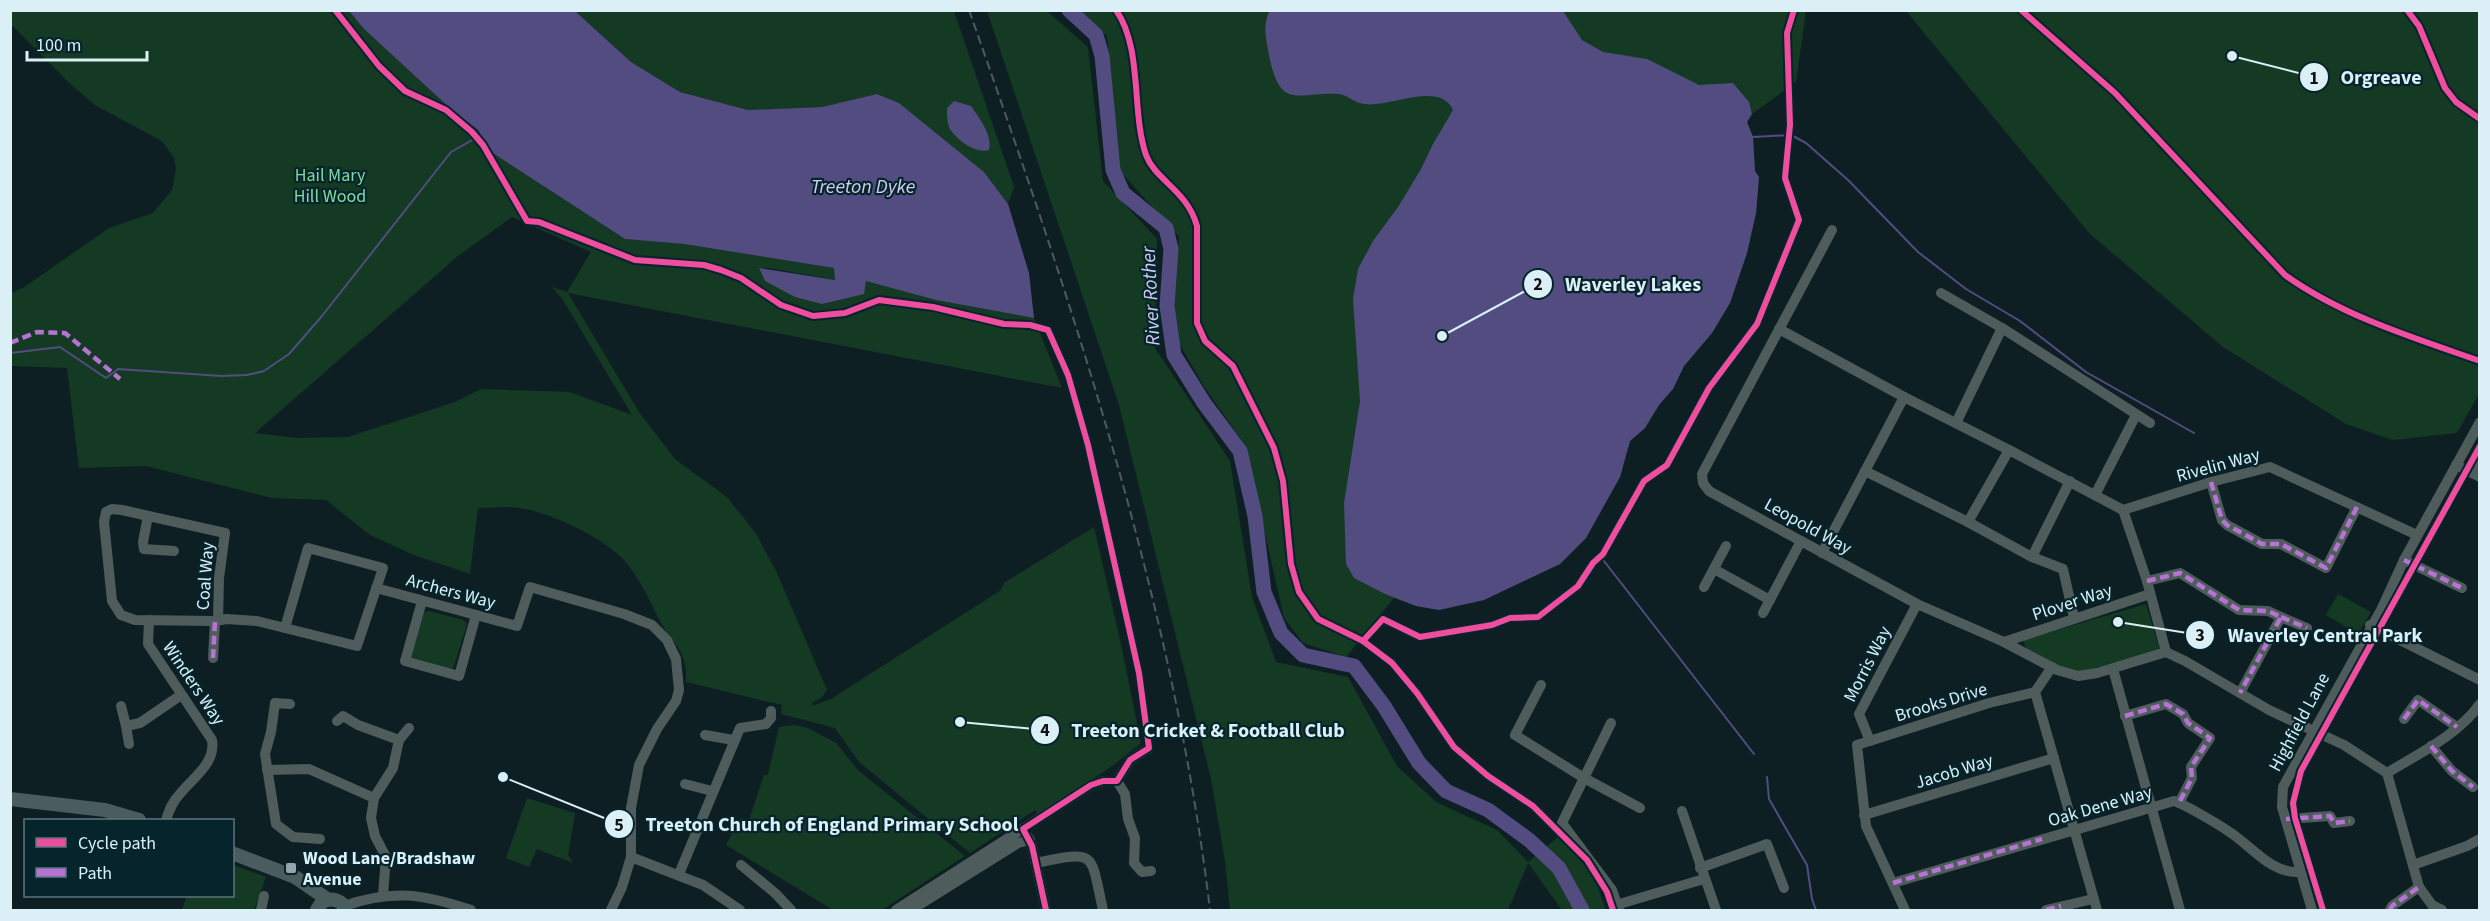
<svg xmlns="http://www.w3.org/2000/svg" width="2490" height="921" viewBox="0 0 2490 921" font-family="'Source Sans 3',sans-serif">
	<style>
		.green { fill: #143a23; fill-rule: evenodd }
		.water { fill: #524c81 }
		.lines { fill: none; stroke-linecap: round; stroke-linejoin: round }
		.stream { stroke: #524c81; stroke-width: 2 }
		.river { stroke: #524c81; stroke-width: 15 }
		.minor { stroke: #4f5c5c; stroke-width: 10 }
		.major { stroke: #4a5d5e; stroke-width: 14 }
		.rail { stroke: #4e5a5c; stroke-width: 2; stroke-dasharray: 9 4.5; stroke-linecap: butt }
		.quiet { stroke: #b673d3; stroke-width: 4.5; stroke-dasharray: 9 4.5; stroke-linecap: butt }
		.cycleway-casing { stroke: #06242c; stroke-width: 10 }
		.cycleway { stroke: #ef4d9e; stroke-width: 6 }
		.poi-dot { fill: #93a6ac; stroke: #06242c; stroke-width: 2 }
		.labels { text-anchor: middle; stroke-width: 4.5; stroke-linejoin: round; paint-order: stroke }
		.park-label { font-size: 18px; fill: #81da9c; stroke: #06242c }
		.street-label { font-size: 18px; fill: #daeff6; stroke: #06242c }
		.poi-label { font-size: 18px; font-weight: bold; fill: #daeff6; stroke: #06242c; text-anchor: start }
		.water-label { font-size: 20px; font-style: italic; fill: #d1cef2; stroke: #06242c }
		.leader { fill: none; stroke: #daeff6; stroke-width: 2 }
		.callout-dot { fill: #daeff6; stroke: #06242c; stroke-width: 2 }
		.mark-label { font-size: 18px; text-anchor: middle; font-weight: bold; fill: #111 }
		.callout-label { font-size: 20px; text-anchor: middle; font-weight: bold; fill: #daeff6; stroke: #06242c; stroke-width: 4.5; stroke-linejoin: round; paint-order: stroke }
	</style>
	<rect width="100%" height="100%" fill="#0e1f24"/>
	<!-- green -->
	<g class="green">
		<path d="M 11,11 L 349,11 L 364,29 L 453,111 L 478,130 L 491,152 L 625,239 L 684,244 L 835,268 L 836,280 L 769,268 L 759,268 L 765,281 L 865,280 L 936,300 L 1034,318 L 1062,388 L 568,293 L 639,412 L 675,459 L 727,497 L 757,535 L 777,573 L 827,690 L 822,697 L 812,703 L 812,706 L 831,699 L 1001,590 L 1004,583 L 1094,527 L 1121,644 L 1141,743 L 1115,764 L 1038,815 L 1035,810 L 970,853 L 859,762 L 835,728 L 781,714 L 782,705 L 686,682 C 688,651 674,646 660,621 C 649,600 639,576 622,558 C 602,537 549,512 520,508 C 507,506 492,508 478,508 L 470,574 L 414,555 L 370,535 L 326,500 L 272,498 L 146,466 L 79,468 L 67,368 L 11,366 L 11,293 L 23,288 L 109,228 L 153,213 L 172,190 L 176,168 L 174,158 L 162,141 L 95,105 L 69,83 L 11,24 ZM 512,217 L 591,252 L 567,292 L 552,287 L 563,300 L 632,415 L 570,392 L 481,389 L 455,402 L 348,437 L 296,438 L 255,433 L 458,256 Z"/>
		<polygon points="575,11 954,11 1014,187 1008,204 984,172 899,103 877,94 822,107 748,110 680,92 631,62"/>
		<polygon points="987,11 1047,11 1088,47 1103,181 1157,239 1155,348 1230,461 1252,597 1276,662 1348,677 1397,766 1436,802 1497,830 1528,862 1558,837 1593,874 1606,910 1562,910 1528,863 1508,910 1230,910 1225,861 1211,779 1119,405"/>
		<polygon points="1080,11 1806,11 1796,82 1752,114 1747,122 1753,137 1755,171 1759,177 1756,213 1747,253 1730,303 1712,333 1684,366 1673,389 1659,405 1645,428 1630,441 1620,477 1586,538 1560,564 1484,600 1439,610 1416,606 1394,598 1346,657 1303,643 1284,618 1245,445 1205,388 1176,338 1174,292 1179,237 1120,171 1107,36"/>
		<polygon points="1906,11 2479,11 2479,394 2457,433 2393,440 2346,424 2223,347 2090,234"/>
		<polygon points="2338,594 2371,612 2358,634 2326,615"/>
		<polygon points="2146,604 2160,651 2079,672 2067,670 2027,651 2023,640"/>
		<polygon points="429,611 463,620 467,624 454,666 451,670 411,657 424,612"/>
		<polygon points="794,725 808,728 836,743 859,771 965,856 882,910 833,910 726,845 740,818 749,820 764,775 768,775 779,727"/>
		<polygon points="527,798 575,813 568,855 573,863 537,849 529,867 506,858"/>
		<polygon points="233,865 266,877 254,910 187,910 182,909 187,896 232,896"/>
	</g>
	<!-- water -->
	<g class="water">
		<path d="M 1270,10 L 1563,11 L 1582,40 L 1603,52 L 1647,59 L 1699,85 L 1733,83 L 1749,102 L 1752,114 L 1747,122 L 1753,137 L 1755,171 L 1759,177 L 1756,213 L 1747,253 L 1730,303 L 1712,333 L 1684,366 L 1673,389 L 1659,405 L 1645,428 L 1630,441 L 1620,477 L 1586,538 L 1560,564 L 1484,600 L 1439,610 L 1416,606 L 1385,594 L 1354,578 L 1346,564 L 1344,503 L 1360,401 L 1353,299 L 1358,269 L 1373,241 L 1398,207 L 1421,169 L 1433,144 L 1453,110 C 1440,80 1389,108 1364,104 C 1355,103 1347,95 1339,94 C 1296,92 1280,111 1269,55 C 1266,39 1262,25 1270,10 Z"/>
		<polygon points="349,11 575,11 631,62 680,92 748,110 822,107 877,94 899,103 984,172 1008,204 1029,273 1034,318 936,300 866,281 864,294 822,304 795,297 765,281 759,268 835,280 834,268 684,244 625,239 491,152 478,130 453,111 364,29"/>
		<path d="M 954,101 L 971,106 C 979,118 993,135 989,150 C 975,154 955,139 949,127 C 947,122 947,115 947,108 Z"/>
	</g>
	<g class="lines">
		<!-- stream -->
		<g class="stream">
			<polyline points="1753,137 1791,135 1806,143 1848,180 1918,252 1966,289 2020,321 2086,372 2194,433"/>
			<polyline points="10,353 60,347 106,378 118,369 221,376 247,375 264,371 289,354 322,316 451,152 481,135"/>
			<polyline points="1604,561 1754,754"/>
			<polyline points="1767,777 1769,799 1807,865 1812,899 1816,910"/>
		</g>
		<!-- river -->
		<polyline class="river" points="1069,10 1096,35 1102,56 1113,170 1123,193 1166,228 1171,249 1167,306 1174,355 1204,403 1240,451 1255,516 1264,592 1281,633 1303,655 1354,666 1384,706 1419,763 1446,791 1488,810 1529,840 1559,868 1582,910"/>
		<!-- minor -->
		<g class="minor">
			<polyline points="1832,230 1702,474 1703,483 1709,491 1917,604 2004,642 2057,670 2078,676 2097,673 2166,652"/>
			<polyline points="1941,293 2002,328 2150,423"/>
			<polyline points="1779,329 1904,397 2009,450"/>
			<polyline points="1956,423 2002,328"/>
			<polyline points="2456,465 2480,477"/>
			<polyline points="1865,471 1968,522"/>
			<polyline points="2473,473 2480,459"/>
			<polyline points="2211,482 2222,520 2227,525 2262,544 2281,544 2326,568 2357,507"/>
			<polyline points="2095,495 2136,415"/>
			<polyline points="2123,510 2147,581 2166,652 2185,661 2269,710 2344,745 2387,773 2419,887 2432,905 2442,910"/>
			<polyline points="2123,510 2211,482 2270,467 2417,535"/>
			<polyline points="148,516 143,542 144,549 174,551"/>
			<polygon points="308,548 383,568 357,646 285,628"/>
			<polyline points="1822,553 1904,397"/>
			<polyline points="2032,557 2070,481"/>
			<polyline points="2404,560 2462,588"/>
			<polyline points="1714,569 1770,600"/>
			<polyline points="2147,581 2180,573 2239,610 2268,611 2281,617 2240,693"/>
			<polyline points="1704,587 1726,546"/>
			<polyline points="376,588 517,626 530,587 624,614 652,625 667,640 676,659 679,690 676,701 657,729 639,765 631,808 631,857 622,887 611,910"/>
			<polyline points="422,601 405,661 459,676 476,615"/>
			<polyline points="1763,613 1801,541"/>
			<polyline points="2281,617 2307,628"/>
			<polyline points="2074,618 2063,569 2032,557 1968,522 2009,450 2123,510"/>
			<path d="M 149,620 L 148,644 L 212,740 C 216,764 192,778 179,795 C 172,802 169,811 166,820"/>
			<polyline points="218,621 219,578 225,533 122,510 112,509 106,512 104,522 112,601 121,615 135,620 215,621 227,619 257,621 285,628"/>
			<polyline points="2370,625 2480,680"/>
			<polyline points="2004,642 2150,594"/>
			<polyline points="213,658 215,621"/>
			<polyline points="2052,667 2035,692 2097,910"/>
			<polyline points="2113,669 2180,910"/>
			<polyline points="1541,685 1515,735 1584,778 1640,808"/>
			<polyline points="290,704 275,703 271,732 265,754 276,824 293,837 320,839"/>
			<polyline points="121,706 126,726 140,723 181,695"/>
			<polyline points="2125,716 2166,704 2183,714 2188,723 2210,738 2191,767 2192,778 2179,803"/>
			<polyline points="2404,719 2418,700 2457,727"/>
			<polyline points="337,721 343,716 358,725 399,740 393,768 374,798 371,818 375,836 386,857 383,895"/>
			<polyline points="1611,723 1562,823 1612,890 1619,910"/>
			<polyline points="126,726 129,744"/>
			<polyline points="705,735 733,740"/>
			<polyline points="399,740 409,728"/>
			<polyline points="1870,741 1859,714 1917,604"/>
			<polyline points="2431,746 2452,771 2473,787"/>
			<polyline points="267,770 309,769 374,798"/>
			<path d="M 2387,773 C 2418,754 2458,735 2480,704"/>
			<polyline points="1117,781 1125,794 1128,819 1135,838 1134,863 1142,872 1151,871"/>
			<polyline points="685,784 712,791"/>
			<polyline points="1682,811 1716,910"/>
			<polyline points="1864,815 2054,758"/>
			<polyline points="2286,819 2330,816 2334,823 2350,821"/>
			<polyline points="1028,837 1032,846 1046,910"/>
			<polyline points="631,857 703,885 740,910"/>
			<path d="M 1036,863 C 1098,850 1090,852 1103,910"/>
			<polyline points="741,865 775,893 791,910"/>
			<polyline points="2413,865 2467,846 2480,839"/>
			<polyline points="1700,868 1767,844 1784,888"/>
			<polyline points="679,874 740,728 766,724 771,718 771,711"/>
			<path d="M 1893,883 L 2174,801 C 2184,804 2218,824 2228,831 C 2251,845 2270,874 2300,872"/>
			<polyline points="1616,905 1704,879"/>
			<path d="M 344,906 C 392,889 424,894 471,910"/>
			<polyline points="261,910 264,896"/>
			<polyline points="896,910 1091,785 1103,781 1117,781 1130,760 1149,748"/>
			<polyline points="911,910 1018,843 1030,840"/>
			<polyline points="1905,910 1866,826 1857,745 1989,703 2035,692"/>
			<polyline points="2046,910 2093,899"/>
			<polyline points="2312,910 2282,807 2283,787 2381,610 2404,560 2480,422"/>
			<polyline points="2390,910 2392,906 2419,887"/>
		</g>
		<!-- major -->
		<g class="major">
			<polyline points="10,799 105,810 139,820"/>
			<polyline points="232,853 295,877 327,899"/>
			<path d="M 317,910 L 322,902 C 332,897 342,900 346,910"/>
		</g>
		<!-- rail -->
		<path class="rail" d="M 969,10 C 1072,303 1173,601 1210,910"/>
		<!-- quiet -->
		<g class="quiet">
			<polyline points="10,343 37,332 65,333 120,379"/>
			<polyline points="2211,482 2222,520 2227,525 2262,544 2281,544 2326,568 2357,507"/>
			<polyline points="2404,560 2462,588"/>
			<polyline points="2147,581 2180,573 2239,610 2268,611 2281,617 2240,693"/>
			<polyline points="2281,617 2307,628"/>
			<polyline points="213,658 215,621"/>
			<polyline points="2125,716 2166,704 2183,714 2188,723 2210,738 2191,767 2192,778 2179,803"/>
			<polyline points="2404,719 2418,700 2457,727"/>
			<polyline points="2431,746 2452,771 2473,787"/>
			<polyline points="2286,819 2330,816 2334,823 2350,821"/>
			<polyline points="1893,883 2042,839"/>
			<polyline points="2046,910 2061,906"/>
			<polyline points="2390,910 2392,906 2419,887"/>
		</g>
		<defs>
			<g id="cycleway">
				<polyline points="335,10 379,66 405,91 446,110 472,132 483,145 527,221 539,222 635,260 704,265 721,270 741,278 781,305 813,316 845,313 879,300 933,307 1004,324 1030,325 1048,330 1068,375 1088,445 1139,673 1149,748 1130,760 1117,781 1103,781 1091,785 1023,829 1032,846 1046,910"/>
				<path d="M 1116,10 C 1143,49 1131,111 1146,155 C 1155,180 1187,190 1197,226 L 1197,323 L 1205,341 L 1233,366 L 1274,448 L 1283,481 L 1291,564 L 1299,592 L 1318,619 L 1363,641 L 1392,663 L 1417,693 L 1454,747 L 1488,776 L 1533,806 L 1587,860 L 1607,892 L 1613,910"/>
				<path d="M 2021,10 L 2115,93 L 2285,275 C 2342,316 2414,338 2480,361"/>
				<polyline points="2407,10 2419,26 2445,88 2456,102 2480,119"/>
				<polyline points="1363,641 1383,619 1420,637 1492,625 1510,618 1538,617 1578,586 1593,563 1603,554 1644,481 1667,465 1709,388 1757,324 1799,220 1785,178 1790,125 1787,33 1794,10"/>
				<polyline points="2323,910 2295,818 2293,803 2301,771 2480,446"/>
			</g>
		</defs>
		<!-- cycleway casing -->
		<use href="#cycleway" class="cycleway-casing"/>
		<!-- cycleway -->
		<use href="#cycleway" class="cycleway"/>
	</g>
	<!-- markers -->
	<rect class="poi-dot" x="285" y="862" width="12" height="12" rx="3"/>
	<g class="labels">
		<!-- park labels -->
		<g class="park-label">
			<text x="330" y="181">Hail Mary<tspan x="330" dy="21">Hill Wood</tspan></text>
		</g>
		<!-- street labels -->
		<g class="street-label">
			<text transform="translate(2218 465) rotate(-15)" y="6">Rivelin Way</text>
			<text transform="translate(1808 526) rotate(29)" y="6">Leopold Way</text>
			<text transform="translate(205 576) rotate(-86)" y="6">Coal Way</text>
			<text transform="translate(451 591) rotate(15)" y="6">Archers Way</text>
			<text transform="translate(2072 602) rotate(-18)" y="6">Plover Way</text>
			<text transform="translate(1867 664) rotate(-63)" y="6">Morris Way</text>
			<text transform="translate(194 683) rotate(56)" y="6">Winders Way</text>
			<text transform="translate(1941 702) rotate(-17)" y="6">Brooks Drive</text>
			<text transform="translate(2299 722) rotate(-62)" y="6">Highfield Lane</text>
			<text transform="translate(1954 771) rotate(-17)" y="6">Jacob Way</text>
			<text transform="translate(2100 806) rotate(-16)" y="6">Oak Dene Way</text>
		</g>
		<!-- poi labels -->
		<g class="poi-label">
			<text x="303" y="864">Wood Lane/Bradshaw<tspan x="303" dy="21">Avenue</tspan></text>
		</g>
		<!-- water labels -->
		<g class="water-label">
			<text x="863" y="193">Treeton Dyke</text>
			<text transform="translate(1150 296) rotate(-93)" y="7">River Rother</text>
		</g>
	</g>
	<!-- callouts -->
	<path class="leader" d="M2232 56L2314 77M1442 336L1538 284M2118 622L2200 635M960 722L1045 730M503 777L619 824"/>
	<g class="callout-dot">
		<circle cx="2232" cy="56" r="6"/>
		<circle cx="1442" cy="336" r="6"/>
		<circle cx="2118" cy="622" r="6"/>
		<circle cx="960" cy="722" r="6"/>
		<circle cx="503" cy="777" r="6"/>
		<circle cx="2314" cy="77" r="15"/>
		<circle cx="1538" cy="284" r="15"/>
		<circle cx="2200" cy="635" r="15"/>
		<circle cx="1045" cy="730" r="15"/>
		<circle cx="619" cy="824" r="15"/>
	</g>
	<g class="mark-label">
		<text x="2314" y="84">1</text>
		<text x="1538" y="290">2</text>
		<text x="2200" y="641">3</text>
		<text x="1045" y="736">4</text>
		<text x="619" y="831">5</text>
	</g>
	<g class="callout-label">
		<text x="2381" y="84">Orgreave</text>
		<text x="1633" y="291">Waverley Lakes</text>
		<text x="2325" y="642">Waverley Central Park</text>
		<text x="1208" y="737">Treeton Cricket &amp; Football Club</text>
		<text x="832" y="831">Treeton Church of England Primary School</text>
	</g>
	<!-- border -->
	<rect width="2490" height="921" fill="none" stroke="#daeff6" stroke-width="24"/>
	<!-- legend -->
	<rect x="24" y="819" width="210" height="78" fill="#06242c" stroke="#5b757d" stroke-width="1.5"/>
	<rect x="36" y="838" width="30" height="9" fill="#ef4d9e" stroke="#5b757d" stroke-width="1.5"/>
	<text x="78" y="849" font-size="18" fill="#daeff6">Cycle path</text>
	<rect x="36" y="868" width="30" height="9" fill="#b673d3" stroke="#5b757d" stroke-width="1.5"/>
	<text x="78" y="879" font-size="18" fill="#daeff6">Path</text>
	<!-- scale -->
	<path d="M27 51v9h120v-9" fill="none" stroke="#daeff6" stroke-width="3"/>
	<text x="36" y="51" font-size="18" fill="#daeff6" stroke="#06242c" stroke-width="4.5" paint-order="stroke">100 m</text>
</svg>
